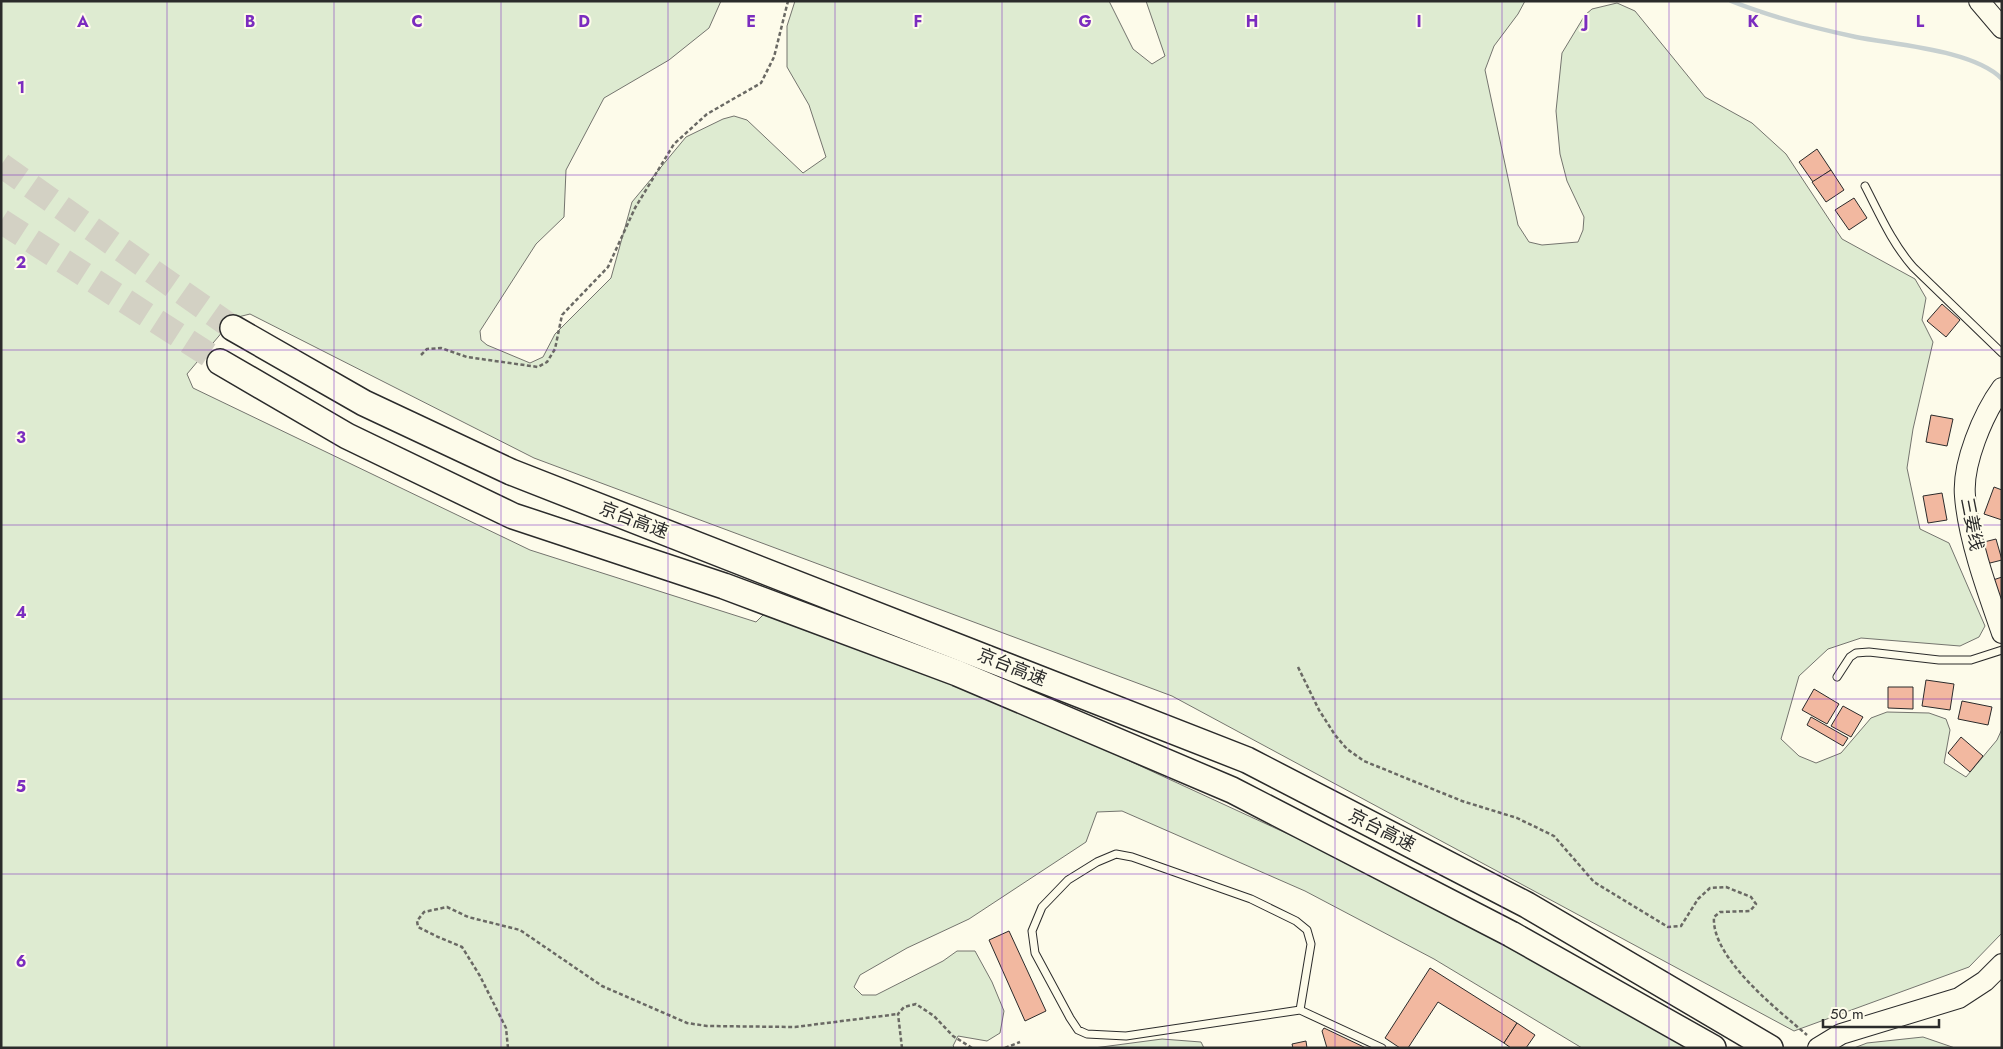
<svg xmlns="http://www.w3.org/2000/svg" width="2003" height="1049" viewBox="0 0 2003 1049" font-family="Jost,'Noto Sans SC',sans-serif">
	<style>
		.green { fill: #deebd1; stroke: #74746e }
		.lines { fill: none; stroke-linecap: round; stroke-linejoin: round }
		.stream { stroke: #c7d0d0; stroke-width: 4.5 }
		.building { fill: #f2b8a0; stroke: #2b2b2b }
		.highway-tunnel { stroke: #d3d1c4; stroke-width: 25; stroke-dasharray: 25 12; stroke-linecap: butt }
		.lane-casing { stroke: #2b2b2b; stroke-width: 9 }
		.secondary-casing { stroke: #2b2b2b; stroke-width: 22 }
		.highway-casing { stroke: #2b2b2b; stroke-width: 28 }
		.path { stroke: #6a6964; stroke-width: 2.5; stroke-dasharray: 4 2.5; stroke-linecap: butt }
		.lane { stroke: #fdfbea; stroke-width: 7 }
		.secondary { stroke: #fdfbea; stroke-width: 20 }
		.highway { stroke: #fdfbea; stroke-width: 25 }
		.grid { fill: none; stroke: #7b2cbf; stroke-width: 1; stroke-opacity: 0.55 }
		.labels { text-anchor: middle; stroke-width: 4; stroke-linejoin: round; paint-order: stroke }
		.street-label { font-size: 18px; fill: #2b2b2b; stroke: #fdfbea }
		.grid-label { font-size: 16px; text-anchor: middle; font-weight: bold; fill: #7b2cbf; stroke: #fdfbea; stroke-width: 4; stroke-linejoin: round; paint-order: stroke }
	</style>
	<rect width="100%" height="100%" fill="#fdfbea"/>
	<!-- green -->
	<g class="green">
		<polygon points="1,1 721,1 709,28 669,60 604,98 566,170 564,217 536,244 480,331 481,340 487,345 530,363 543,357 555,334 611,278 632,202 686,137 723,119 734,116 747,120 803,173 826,157 809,105 787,67 787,26 795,1 1109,1 1133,49 1152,64 1165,56 1146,1 1525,1 1518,14 1494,46 1485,70 1518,225 1529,242 1542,245 1578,242 1583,230 1584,217 1567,181 1560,154 1556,111 1562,53 1585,15 1592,9 1617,3 1635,11 1705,97 1752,123 1786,154 1842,239 1915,279 1926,298 1922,320 1933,342 1913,429 1907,468 1920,529 1949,543 1985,626 1979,637 1960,646 1861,638 1828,649 1799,676 1781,739 1799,756 1816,763 1841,753 1871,718 1887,712 1929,713 1946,719 1950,730 1944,763 1966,777 1997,740 2002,729 2002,933 1969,967 1794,1031 1172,696 534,458 250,314 234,318 187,374 193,388 530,550 756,622 768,610 1019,710 1340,858 1492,937 1693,1048 1582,1048 1434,959 1305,891 1122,811 1097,812 1086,842 969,919 907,948 860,975 854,987 862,995 876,995 943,961 957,951 975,951 992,982 1004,1011 1000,1033 987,1041 958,1036 953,1046 955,1048 1,1048"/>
		<polygon points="1923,1037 1955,1048 1854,1048 1867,1043"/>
		<polygon points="1162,1039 1201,1042 1204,1048 1094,1048"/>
	</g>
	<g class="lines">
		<!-- stream -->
		<path class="stream" d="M 1731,1 C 1771,17 1814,28 1856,37 C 1896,45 1974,50 2002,79"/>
	</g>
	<!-- building -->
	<g class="building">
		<polygon points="1817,149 1831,170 1813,182 1799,162"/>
		<polygon points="1831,170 1844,190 1826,202 1812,182"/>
		<polygon points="1854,198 1867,218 1849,230 1835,210"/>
		<polygon points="1942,304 1960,320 1946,337 1927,321"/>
		<polygon points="1931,415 1953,419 1947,446 1926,442"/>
		<polygon points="1994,487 2002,490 2002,520 1984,514"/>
		<polygon points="1942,493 1947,520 1928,523 1923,496"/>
		<polygon points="1996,539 2002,560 1986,564 1980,543"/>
		<polygon points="2002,577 2002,603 1993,580"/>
		<polygon points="1926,680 1954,684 1950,710 1922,706"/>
		<polygon points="1888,687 1913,687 1913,709 1888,708"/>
		<polygon points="1814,689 1839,704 1827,724 1802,710"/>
		<polygon points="1962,701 1992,707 1988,725 1958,719"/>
		<polygon points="1843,706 1863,717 1851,737 1831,726"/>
		<polygon points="1811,717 1848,738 1843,746 1807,725"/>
		<polygon points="1961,737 1983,756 1970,772 1948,753"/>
		<polygon points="1009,931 1046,1011 1025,1021 989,940"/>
		<polygon points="1430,968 1517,1023 1504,1043 1438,1002 1408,1048 1400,1048 1385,1038"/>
		<polygon points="1517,1023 1535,1035 1526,1048 1511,1048 1504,1043"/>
		<polygon points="1324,1028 1366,1048 1327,1048 1322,1031"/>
		<polygon points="1306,1041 1307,1048 1293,1048 1292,1044"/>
	</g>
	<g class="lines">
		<!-- highway-tunnel -->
		<g class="highway-tunnel">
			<polyline points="1,165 233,328"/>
			<polyline points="1,221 220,362"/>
		</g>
		<defs>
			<g id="lane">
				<path d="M 1865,186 C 1880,215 1892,243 1913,267 L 2002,353"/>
				<polyline points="1837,677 1850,657 1856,653 1869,652 1939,660 1971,660 2002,650"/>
				<polyline points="1300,1010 1311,944 1307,930 1296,921 1251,899 1132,857 1116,854 1097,862 1068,880 1042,907 1032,931 1035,953 1070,1018 1078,1030 1087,1034 1126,1036 1300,1010 1382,1048"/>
			</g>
			<g id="secondary">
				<polyline points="1979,1 2002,28"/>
				<path d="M 2002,388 C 1983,414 1962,464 1965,496 C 1968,538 1988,593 2002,633"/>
				<polyline points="1818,1048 1841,1034 1959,998 1985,981 2002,964"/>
			</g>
			<g id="highway">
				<polyline points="233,328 364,403 511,472 1247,760 1527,905 1770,1048"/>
				<polyline points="220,362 347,436 513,516 724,586 957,673 1232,790 1511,934 1713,1048"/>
			</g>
		</defs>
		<!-- lane casing -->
		<use href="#lane" class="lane-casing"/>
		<!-- secondary casing -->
		<use href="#secondary" class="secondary-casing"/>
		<!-- highway casing -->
		<use href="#highway" class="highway-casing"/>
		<!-- path -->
		<g class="path">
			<polyline points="421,355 427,349 441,348 467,357 538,367 547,362 555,349 562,315 608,267 635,208 674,144 707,114 761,83 774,57 788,1"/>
			<path d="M 1298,667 L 1319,710 L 1335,735 L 1347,749 L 1364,761 L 1462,801 L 1517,818 L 1554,836 L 1594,882 L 1668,927 L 1681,926 L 1698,899 L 1710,888 L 1726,887 L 1751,897 L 1756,904 L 1750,911 L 1720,912 L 1714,917 C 1711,958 1778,1010 1807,1035"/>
			<polyline points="508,1048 506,1028 480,976 462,947 438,937 418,927 417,921 424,912 447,907 468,917 520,930 602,986 687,1023 707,1026 795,1027 898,1014"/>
			<polyline points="902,1048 898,1014 904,1007 916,1004 934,1016 953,1036 972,1048"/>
			<polyline points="1005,1048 1020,1042"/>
		</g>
		<!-- lane -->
		<use href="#lane" class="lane"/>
		<!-- secondary -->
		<use href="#secondary" class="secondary"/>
		<!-- highway -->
		<use href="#highway" class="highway"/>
	</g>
	<!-- grid -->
	<path class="grid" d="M 167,1 L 167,1048M 334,1 L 334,1048M 501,1 L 501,1048M 668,1 L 668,1048M 835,1 L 835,1048M 1002,1 L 1002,1048M 1168,1 L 1168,1048M 1335,1 L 1335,1048M 1502,1 L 1502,1048M 1669,1 L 1669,1048M 1836,1 L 1836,1048M 1,175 L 2002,175M 1,350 L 2002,350M 1,525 L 2002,525M 1,699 L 2002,699M 1,874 L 2002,874"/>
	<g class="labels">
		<!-- street labels -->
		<g class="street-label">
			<text transform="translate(634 520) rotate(21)" y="6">京台高速</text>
			<text transform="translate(1972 524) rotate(79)" y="6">三姜线</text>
			<text transform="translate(1012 667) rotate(22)" y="6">京台高速</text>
			<text transform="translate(1382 830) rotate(27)" y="6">京台高速</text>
		</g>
	</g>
	<g class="grid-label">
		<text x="83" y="27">A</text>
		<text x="250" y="27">B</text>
		<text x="417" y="27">C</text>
		<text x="584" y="27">D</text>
		<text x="751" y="27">E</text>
		<text x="918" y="27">F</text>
		<text x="1085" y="27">G</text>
		<text x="1252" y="27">H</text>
		<text x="1419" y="27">I</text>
		<text x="1586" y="27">J</text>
		<text x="1753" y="27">K</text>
		<text x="1920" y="27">L</text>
		<text x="21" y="93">1</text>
		<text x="21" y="268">2</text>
		<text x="21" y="443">3</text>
		<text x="21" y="618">4</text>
		<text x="21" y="792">5</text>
		<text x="21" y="967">6</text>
	</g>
	<!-- border -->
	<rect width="2003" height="1049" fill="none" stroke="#2b2b2b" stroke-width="5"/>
	<!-- scale -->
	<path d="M1823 1019v8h116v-8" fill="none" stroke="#2b2b2b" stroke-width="2.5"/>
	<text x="1830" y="1019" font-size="15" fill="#2b2b2b" stroke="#fdfbea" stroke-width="4" paint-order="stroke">50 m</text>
</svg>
